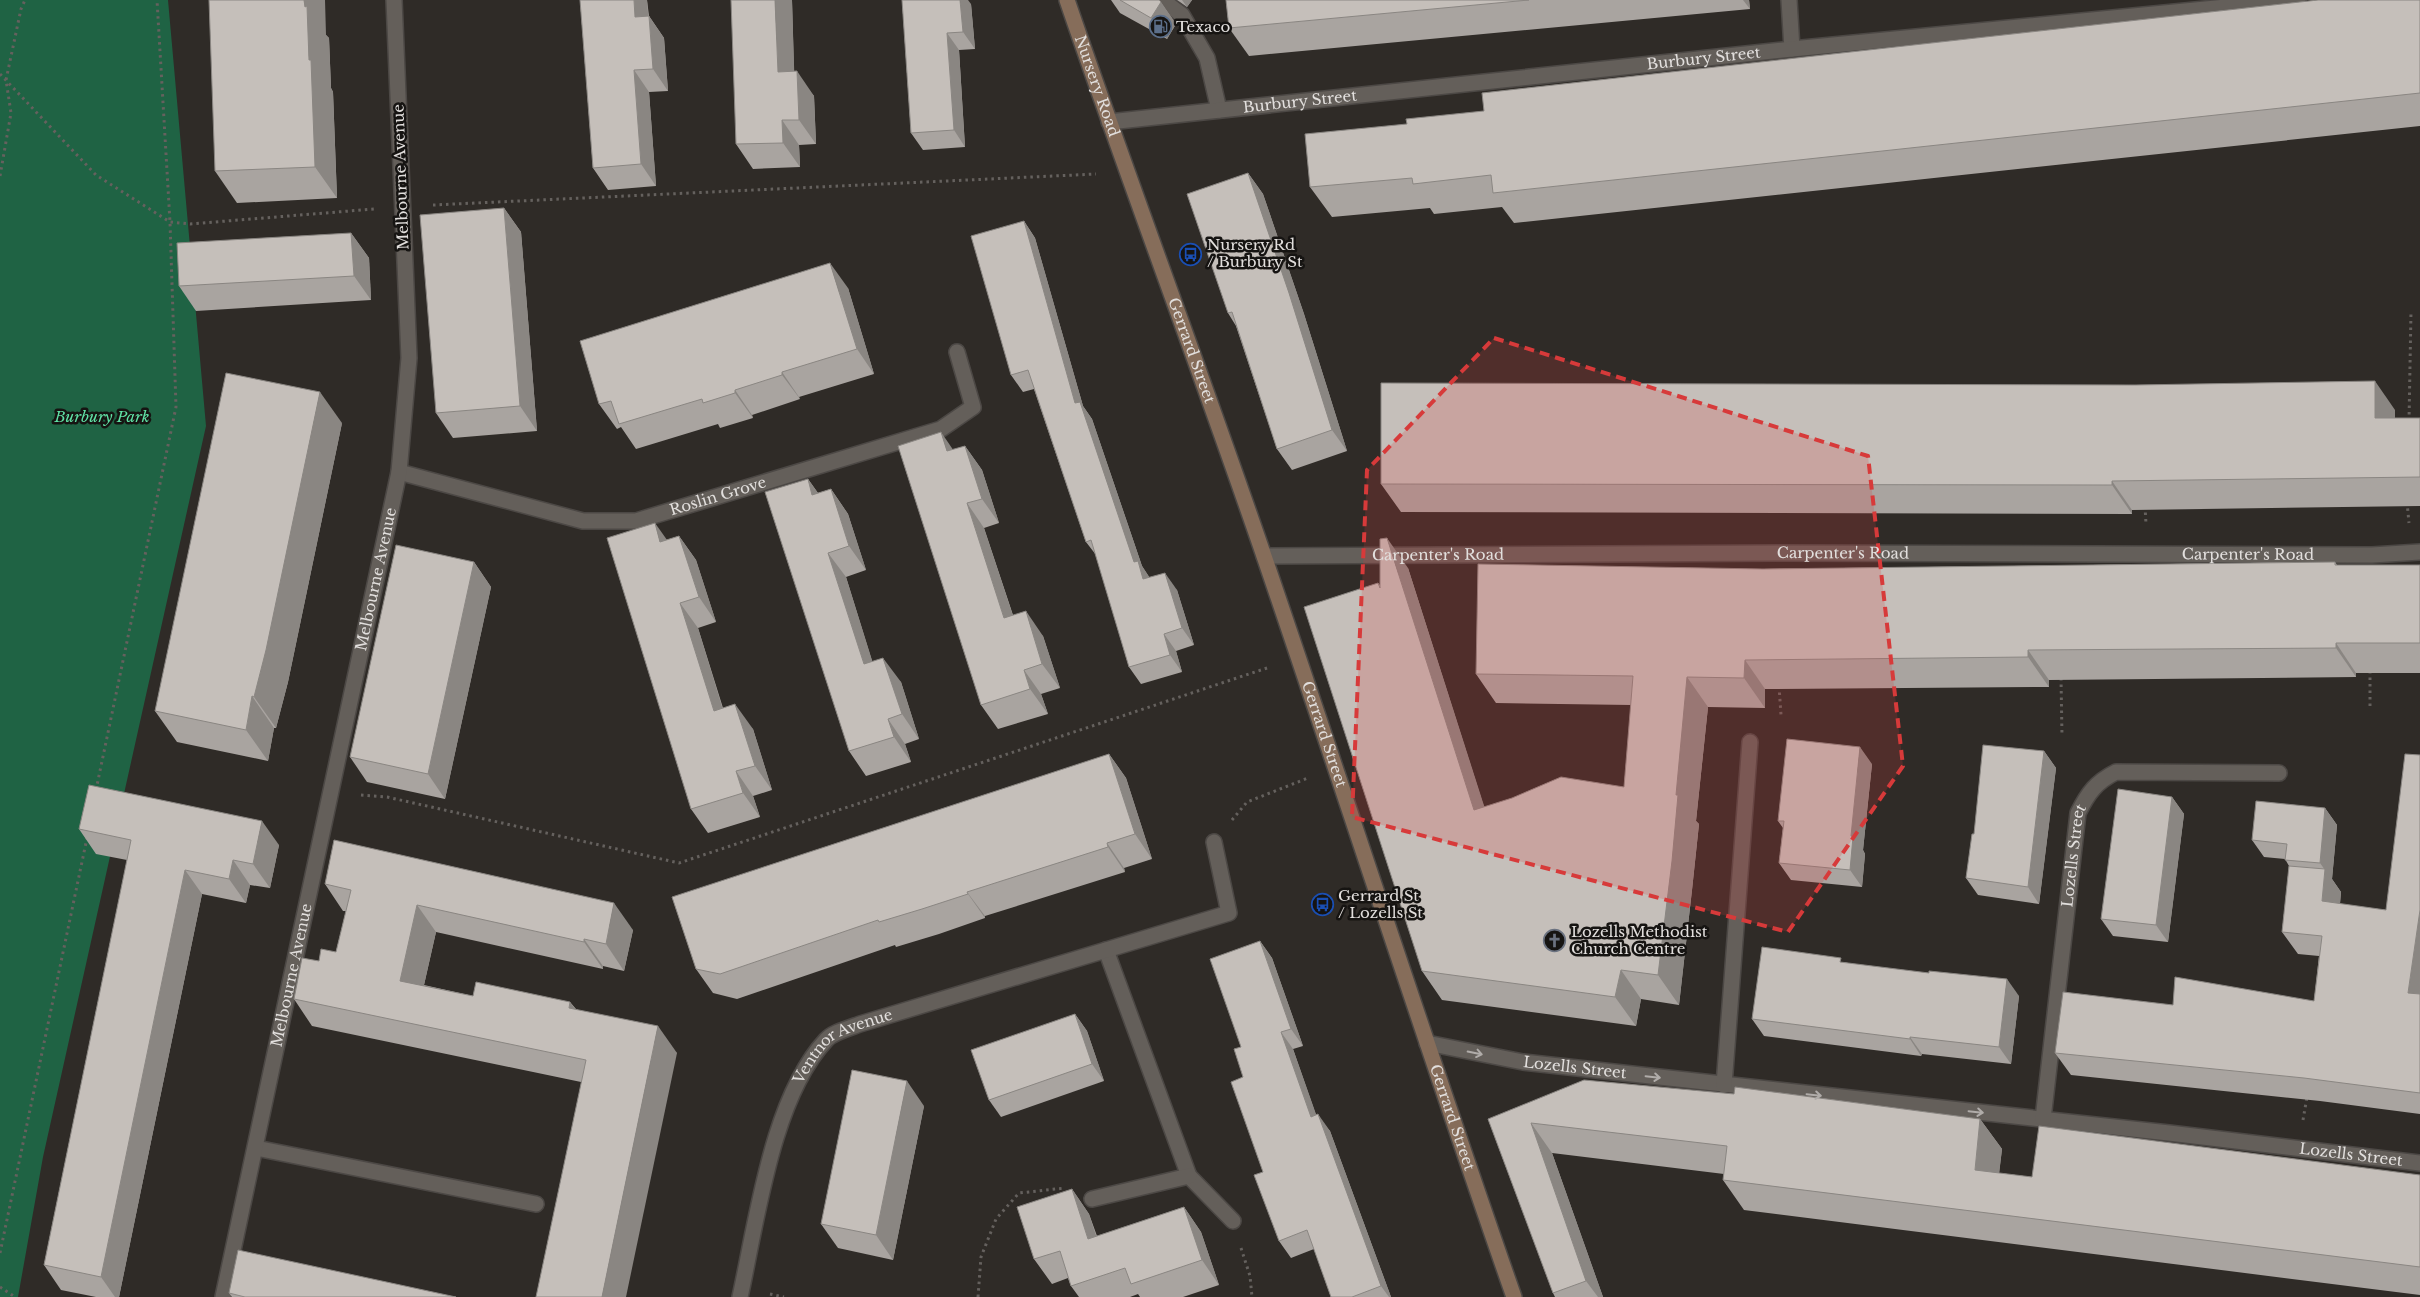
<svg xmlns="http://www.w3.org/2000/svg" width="2420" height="1297" viewBox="0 0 2420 1297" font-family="'Libre Baskerville',serif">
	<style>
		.green { fill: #1f6344 }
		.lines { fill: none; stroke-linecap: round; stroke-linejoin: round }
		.lane-casing { stroke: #4c4845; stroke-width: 18 }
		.street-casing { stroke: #4c4845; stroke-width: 18 }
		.secondary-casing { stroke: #4c4845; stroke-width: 18 }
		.path { stroke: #65615e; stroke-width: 3; stroke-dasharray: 2.5 4; stroke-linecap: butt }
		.lane { stroke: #645f5a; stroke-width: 15 }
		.street { stroke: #645f5a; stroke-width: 15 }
		.secondary { stroke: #866d5a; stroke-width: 15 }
		.wall { fill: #a9a4a0 }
		.shaded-wall { fill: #8a8682 }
		.building { fill: #c5bfba; stroke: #8a8682 }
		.oneway { stroke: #b0aca9 }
		.marked { fill: #d73a3a; fill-opacity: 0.2; stroke: #d73a3a; stroke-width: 4; stroke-dasharray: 10 6; stroke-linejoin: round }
		.labels { text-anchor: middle; stroke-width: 5; stroke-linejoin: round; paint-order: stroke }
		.poi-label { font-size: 15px; fill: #e2dfdd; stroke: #161412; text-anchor: start }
		.street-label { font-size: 15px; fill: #e2dfdd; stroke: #161412 }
		.park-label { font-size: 15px; font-style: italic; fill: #60e2a6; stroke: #161412 }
	</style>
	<rect width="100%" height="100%" fill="#2f2b27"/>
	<!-- green -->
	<polygon class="green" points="0,0 168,0 206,426 43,1157 18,1297 0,1297"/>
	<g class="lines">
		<defs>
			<polyline id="lane" points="1162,0 1182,15 1207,58 1219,110"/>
			<g id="street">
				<polyline points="1789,0 1792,49"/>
				<path id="s1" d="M 1109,122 L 1792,49 L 2298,0"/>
				<path id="s2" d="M 399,472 L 583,521 L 636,521 L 941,429 L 973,407 L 957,352"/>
				<path id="s3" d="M 1264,556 L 1776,553 L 2372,555 L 2420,552"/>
				<polyline points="1106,950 1189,1176 1233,1221"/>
				<path id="s4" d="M 1427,1043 L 1523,1062 L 2169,1133 L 2420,1163"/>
				<polyline points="1724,1085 1750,742"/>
				<path id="s5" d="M 2043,1119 L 2078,813 C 2088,793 2096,782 2116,772 L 2279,773"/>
				<polyline points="256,1148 536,1204"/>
				<polyline points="1092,1199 1189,1176"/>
				<path id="s6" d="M 223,1297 L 399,472 L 409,358 L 394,0"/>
				<path id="s7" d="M 740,1297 C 757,1220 772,1098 826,1040 C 833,1032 850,1028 860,1024 L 1229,913 L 1214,842"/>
			</g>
			<g id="secondary">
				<path id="s8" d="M 1067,0 C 1131,187 1201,372 1265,559 C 1349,805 1428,1052 1514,1297"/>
			</g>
		</defs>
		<!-- lane casing -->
		<use href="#lane" class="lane-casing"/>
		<!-- street casing -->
		<use href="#street" class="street-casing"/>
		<!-- secondary casing -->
		<use href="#secondary" class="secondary-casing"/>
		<!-- path -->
		<g class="path">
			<polyline points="0,74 96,175 170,222 190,224 374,209"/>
			<polyline points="0,176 11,113 6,80 21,9 25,0"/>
			<polyline points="433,205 1096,174"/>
			<polyline points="2409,421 2411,311"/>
			<polyline points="2407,502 2409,523"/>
			<polyline points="2145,506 2146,524"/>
			<polyline points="2061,678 2062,736"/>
			<polyline points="1779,686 1781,715"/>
			<polyline points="2370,706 2370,670"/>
			<polyline points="96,790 176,407 170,222 157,0"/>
			<polyline points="361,795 387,797 679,863 1270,667"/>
			<polyline points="1232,820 1247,802 1308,778"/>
			<polyline points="2303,1120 2307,1097"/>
			<polyline points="1241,1248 1250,1276 1252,1297"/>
			<polyline points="0,1253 87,838"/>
			<polyline points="0,1287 15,1297"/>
			<polyline points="770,1294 784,1297"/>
			<polyline points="978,1297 981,1257 996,1219 1019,1193 1065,1188"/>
		</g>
		<!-- lane -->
		<use href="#lane" class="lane"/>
		<!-- street -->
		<use href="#street" class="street"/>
		<!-- secondary -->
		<use href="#secondary" class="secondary"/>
	</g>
	<!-- wall -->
	<g class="wall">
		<polygon points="580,0 647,0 649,16 664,38 668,91 649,92 656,186 608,190 593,168"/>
		<polygon points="792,0 794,72 814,96 816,144 799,145 800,167 753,169 736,144"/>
		<polygon points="902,0 971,4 975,49 959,50 965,147 923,150 911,133"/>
		<polygon points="1111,0 1159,0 1176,24 1167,39 1120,13"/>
		<polygon points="1177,0 1192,0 1187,7"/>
		<polygon points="1226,0 1749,0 1750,9 1249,56 1229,28"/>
		<polygon points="2420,0 2420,126 1514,223 1502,207 1434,214 1430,208 1332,217 1310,187 1407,124 1484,111"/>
		<polygon points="326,35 329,38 331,88 333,92 337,198 237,203 215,171"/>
		<polygon points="1248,173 1263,194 1304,314 1347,451 1292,470 1277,449 1236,326 1228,313"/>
		<polygon points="504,208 521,232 537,431 453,438 436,413"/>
		<polygon points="1024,221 1035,238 1083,406 1092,419 1142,566 1149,577 1177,590 1194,645 1176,651 1182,672 1141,684 1129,667 1096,555 1086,542 1034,389 1023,392 1011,375"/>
		<polygon points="351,233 369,258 371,300 196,311 179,286"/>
		<polygon points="848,288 874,374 799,397 800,399 752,415 753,418 720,428 718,424 636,449 621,427 617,429 599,404"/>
		<polygon points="2395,410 2395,418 2420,418 2420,506 2132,510 2132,514 1401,512 1381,484"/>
		<polygon points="342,423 288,682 276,728 274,728 268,761 177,742 155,711"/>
		<polygon points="965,446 982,470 999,523 984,528 1013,615 1043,636 1060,688 1041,694 1048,714 998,729 981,705 953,450"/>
		<polygon points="808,479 818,493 831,489 848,514 866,570 846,577 872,661 901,682 919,739 905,744 911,762 866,776 849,751"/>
		<polygon points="679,536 696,560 716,622 698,628 723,708 753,729 772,790 753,796 760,817 708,833 691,809 666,540"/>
		<polygon points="474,562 491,587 445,799 367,782 350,757"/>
		<polygon points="2335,562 2337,565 2420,565 2420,673 2356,673 2356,677 2049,680 2049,687 1765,689 1765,708 1708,707 1696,821 1699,824 1692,890 1679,1005 1641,999 1636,1026 1442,1000 1422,971 1378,583 1380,585 1408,568 1484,807 1624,787 1631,705 1496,703 1476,674 1763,569"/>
		<polygon points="2044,751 2056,768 2039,904 1978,895 1966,878 1974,834"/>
		<polygon points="1109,754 1126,778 1152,859 1124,868 1125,872 985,916 985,918 939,934 896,947 895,945 737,999 713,993 696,969"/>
		<polygon points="2420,755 2420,1114 2320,1101 2071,1075 2055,1053 2173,1005 2314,1001 2319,956 2298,954 2282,932 2289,866 2285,859 2264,857 2252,840 2325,808 2337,825 2332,879 2341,892 2340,904 2386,910"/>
		<polygon points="1872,764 1863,850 1865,854 1862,887 1791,880 1779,863 1783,828 1778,821"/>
		<polygon points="2172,797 2184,814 2168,942 2113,936 2101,919"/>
		<polygon points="79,829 279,845 270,888 250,885 246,903 202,894 119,1297 96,1297 61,1290 44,1265 127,860 96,854"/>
		<polygon points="325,884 633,930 624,971 603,966 603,969 436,932 424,985 473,996 570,1002 576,1009 677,1053 581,1082 312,1026 294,999 319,961 336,952 346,911 343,911"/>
		<polygon points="1260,941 1272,958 1303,1046 1293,1049 1316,1115 1330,1131 1391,1297 1331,1297 1314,1249 1291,1258 1279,1241 1263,1172 1243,1077 1241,1047"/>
		<polygon points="1843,962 2019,996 2011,1064 1922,1054 1921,1056 1764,1036 1752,1019"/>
		<polygon points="1075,1014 1087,1031 1104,1081 1001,1117 989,1100"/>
		<polygon points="924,1106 893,1260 838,1248 821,1224"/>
		<polygon points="1488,1119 1980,1119 2002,1149 1999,1173 2032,1177 2420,1175 2420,1295 1744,1210 1723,1180 1724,1174 1552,1153 1603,1297 1555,1297 1553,1293"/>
		<polygon points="1072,1189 1089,1214 1097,1236 1184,1207 1201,1232 1219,1285 1183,1297 1140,1297 1138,1294 1130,1297 1079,1297 1071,1286 1068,1278 1052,1284 1034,1259"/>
		<polygon points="229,1293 456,1297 232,1297"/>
	</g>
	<!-- shaded-wall -->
	<g class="shaded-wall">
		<polygon points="304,0 325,0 326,35 329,38 331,88 333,92 337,198 315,167 309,60"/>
		<polygon points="634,0 647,0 650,39 635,17"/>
		<polygon points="775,0 792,0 795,97 778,72"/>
		<polygon points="960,0 968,0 971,4 975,49 963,32"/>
		<polygon points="1182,0 1192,0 1187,7"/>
		<polygon points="1743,0 1749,0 1750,9"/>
		<polygon points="1161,2 1176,24 1167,39 1151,18"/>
		<polygon points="649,16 664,38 668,91 653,69"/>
		<polygon points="947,33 959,50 965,147 954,130"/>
		<polygon points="634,70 649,92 656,186 641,164"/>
		<polygon points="797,71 814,96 816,144 799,120"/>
		<polygon points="782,120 799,145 800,167 783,143"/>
		<polygon points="1248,173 1263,194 1304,314 1347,451 1332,430"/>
		<polygon points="504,208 521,232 537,431 520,406"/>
		<polygon points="1024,221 1035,238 1083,406 1092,419 1142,566 1150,578 1143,579 1134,562 1075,403"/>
		<polygon points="351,233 369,258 371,300 354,276"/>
		<polygon points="830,263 848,288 874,374 857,349"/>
		<polygon points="782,372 799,397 800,399 782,375"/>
		<polygon points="2375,381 2395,410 2395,447 2375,418"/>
		<polygon points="735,390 752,415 753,418 735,393"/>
		<polygon points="320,392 342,423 288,682 276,728 254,697"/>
		<polygon points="941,432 958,457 947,451"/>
		<polygon points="965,446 982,470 999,523 982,499"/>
		<polygon points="808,479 825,503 812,495"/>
		<polygon points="2112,481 2132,510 2132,514 2112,485"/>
		<polygon points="831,489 848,514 866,570 849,546"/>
		<polygon points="967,503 984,528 1022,643 1004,618"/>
		<polygon points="655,523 672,547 660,542"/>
		<polygon points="679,536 696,560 716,622 699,597"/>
		<polygon points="1387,538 1408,568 1495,840 1474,810"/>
		<polygon points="828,553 846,577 881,689 864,664"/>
		<polygon points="474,562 491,587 445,799 428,774"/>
		<polygon points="1165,573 1177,590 1194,645 1182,628"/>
		<polygon points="680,603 698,628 731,736 714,711"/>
		<polygon points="1026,611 1043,636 1060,688 1042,664"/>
		<polygon points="1164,634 1176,651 1182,672 1170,655"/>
		<polygon points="2336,643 2356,673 2356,677 2336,648"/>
		<polygon points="2028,650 2049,680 2049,687 2028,657"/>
		<polygon points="883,658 901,682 919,739 902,714"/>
		<polygon points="1745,660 1765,689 1765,708 1744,678"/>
		<polygon points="1024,670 1041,694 1048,714 1030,689"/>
		<polygon points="1687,677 1708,707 1696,821 1699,824 1692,890 1679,1005 1658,975"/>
		<polygon points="252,696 274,728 268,761 246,730"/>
		<polygon points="735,704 753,729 772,790 755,766"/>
		<polygon points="888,719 905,744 911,762 894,737"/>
		<polygon points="1860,747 1872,764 1863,850 1865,854 1862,887 1850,870 1851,836"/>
		<polygon points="2044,751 2056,768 2039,904 2028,887"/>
		<polygon points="1109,754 1126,778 1152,859 1135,834"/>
		<polygon points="736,771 753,796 760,817 743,793"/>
		<polygon points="2172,797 2184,814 2168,942 2156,925"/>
		<polygon points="2325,808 2337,825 2332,879 2341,892 2338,924 2322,901 2325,870 2320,863"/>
		<polygon points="262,821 279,845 270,888 253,864"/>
		<polygon points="1107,843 1124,868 1125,872 1108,847"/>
		<polygon points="233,860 250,885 246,903 229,879"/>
		<polygon points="185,870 202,894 119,1297 115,1297 101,1277"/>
		<polygon points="967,892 985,916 985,918 968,894"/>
		<polygon points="614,903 633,930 624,971 606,944"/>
		<polygon points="417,905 436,932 419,1007 400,981"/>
		<polygon points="2420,910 2420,1010 2408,993"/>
		<polygon points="584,939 603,966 603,969 584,942"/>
		<polygon points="1260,941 1272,958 1303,1046 1291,1029"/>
		<polygon points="1621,970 1641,999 1636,1026 1615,997"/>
		<polygon points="2007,979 2019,996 2011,1064 1999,1047"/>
		<polygon points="570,1002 589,1028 569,1008"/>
		<polygon points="1075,1014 1087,1031 1104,1081 1092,1064"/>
		<polygon points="658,1026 677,1053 626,1297 602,1297"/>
		<polygon points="1281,1032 1293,1049 1323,1134 1311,1117"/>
		<polygon points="1910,1037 1922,1054 1921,1056 1910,1039"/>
		<polygon points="907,1081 924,1106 893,1260 876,1235"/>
		<polygon points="1318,1114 1330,1131 1391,1297 1389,1297 1381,1286"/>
		<polygon points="1980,1119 2002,1149 1996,1200 1975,1170"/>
		<polygon points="1531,1123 1552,1153 1603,1297 1598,1297 1586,1281"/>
		<polygon points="1072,1189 1089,1214 1105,1263 1088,1239"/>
		<polygon points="1184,1207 1201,1232 1219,1285 1202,1260"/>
	</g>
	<!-- building -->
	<g class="building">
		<polygon points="209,0 304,0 305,7 307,6 309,60 311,60 315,167 215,171"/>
		<polygon points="580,0 634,0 635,17 649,16 653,69 634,70 641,164 593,168"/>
		<polygon points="731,0 775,0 778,72 797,71 799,120 782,120 783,143 736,144"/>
		<polygon points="902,0 960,0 963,32 947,33 954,130 911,133"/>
		<polygon points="1120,0 1159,0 1161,2 1151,18"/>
		<polygon points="1226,0 1529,0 1229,28"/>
		<polygon points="2318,0 2420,0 2420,93 1493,193 1491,175 1413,184 1412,178 1310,187 1305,134 1407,124 1406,119 1484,111 1482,93"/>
		<polygon points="1248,173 1289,293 1332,430 1277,449 1232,312 1228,313 1187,194"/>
		<polygon points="504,208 520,406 436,413 420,215"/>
		<polygon points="1024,221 1075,403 1080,402 1134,562 1138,561 1143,579 1165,573 1182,628 1164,634 1170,655 1129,667 1091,540 1086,542 1028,370 1011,375 971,236"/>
		<polygon points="351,233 354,276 179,286 177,243"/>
		<polygon points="830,263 857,349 782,372 782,375 735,390 735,393 703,403 702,399 619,424 611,401 599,404 580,341"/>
		<polygon points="226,373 320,392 266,650 254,697 252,696 246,730 155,711"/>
		<polygon points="2375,381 2375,418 2420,418 2420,477 2112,481 2112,485 1381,484 1381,383 2135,385"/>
		<polygon points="941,432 947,451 965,446 982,499 967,503 1004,618 1026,611 1042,664 1024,670 1030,689 981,705 898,446"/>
		<polygon points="808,479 812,495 831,489 849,546 828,553 864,664 883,658 902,714 888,719 894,737 849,751 765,492"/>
		<polygon points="655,523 660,542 679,536 699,597 680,603 714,711 735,704 755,766 736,771 743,793 691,809 607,538"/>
		<polygon points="1387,538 1474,810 1512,798 1561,777 1624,787 1633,676 1476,674 1478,564 1763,569 2335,562 2335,565 2420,565 2420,643 2336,643 2336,648 2028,650 2028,657 1745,660 1744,678 1687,677 1676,795 1678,795 1672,861 1658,975 1621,970 1615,997 1422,971 1304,607 1378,583 1380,588 1380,539"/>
		<polygon points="396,545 474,562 428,774 350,757"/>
		<polygon points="1787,739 1860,747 1851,836 1853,837 1850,870 1779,863 1784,821 1778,821"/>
		<polygon points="1983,745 2044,751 2028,887 1966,878 1972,834 1974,834"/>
		<polygon points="1109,754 1135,834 1107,843 1108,847 967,892 968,894 922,909 879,922 878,920 720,974 696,969 672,897"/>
		<polygon points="2405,754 2420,755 2420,910 2408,993 2420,994 2420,1093 2304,1078 2055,1053 2063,992 2173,1005 2175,977 2314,1001 2322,936 2282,932 2289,866 2325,869 2322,901 2386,910"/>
		<polygon points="89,785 262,821 253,864 233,860 229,879 185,870 101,1277 44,1265 131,840 79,829"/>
		<polygon points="2118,789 2172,797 2156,925 2101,919"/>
		<polygon points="2256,801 2325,808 2320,863 2285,860 2287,844 2252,840"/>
		<polygon points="334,840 614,903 606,944 584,939 584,942 417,905 400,981 473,996 476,982 570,1002 569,1008 658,1026 602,1297 536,1297 586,1060 294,999 302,958 319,961 321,949 336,952 351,890 325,884"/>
		<polygon points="1260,941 1291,1029 1281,1032 1311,1117 1318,1114 1381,1286 1352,1297 1331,1297 1307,1230 1279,1241 1254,1175 1263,1172 1231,1082 1243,1077 1234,1049 1241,1047 1210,959"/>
		<polygon points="1762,947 1841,958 1840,962 1929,973 1929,971 2007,979 1999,1047 1910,1037 1910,1039 1752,1019"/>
		<polygon points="1075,1014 1092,1064 989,1100 971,1050"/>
		<polygon points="852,1070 907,1081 876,1235 821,1224"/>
		<polygon points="1584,1080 1734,1094 1735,1087 1980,1119 1975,1170 2032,1177 2039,1126 2420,1175 2420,1267 1723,1180 1727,1146 1531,1123 1586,1281 1553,1293 1488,1119"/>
		<polygon points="1072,1189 1088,1239 1184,1207 1202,1260 1131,1284 1125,1268 1071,1286 1060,1251 1034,1259 1017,1207"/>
		<polygon points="238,1250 456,1297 245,1297 229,1293"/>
	</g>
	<!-- one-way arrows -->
	<defs><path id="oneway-shaft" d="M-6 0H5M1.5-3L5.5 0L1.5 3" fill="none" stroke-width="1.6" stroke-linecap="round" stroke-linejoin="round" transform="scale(1.25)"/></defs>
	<g class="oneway">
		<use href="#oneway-shaft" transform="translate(1475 1053) rotate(11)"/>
		<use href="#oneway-shaft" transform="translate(1653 1077) rotate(6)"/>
		<use href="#oneway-shaft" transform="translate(1814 1095) rotate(6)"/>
		<use href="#oneway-shaft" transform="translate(1976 1112) rotate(6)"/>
	</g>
	<!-- marked area -->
	<path class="marked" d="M 1494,338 L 1868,456 L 1903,766 L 1788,932 L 1352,817 L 1367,470 Z"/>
	<!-- icons -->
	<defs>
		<symbol id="fuel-ring" viewBox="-11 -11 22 22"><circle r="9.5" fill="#161412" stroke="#5c6f8a" stroke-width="1.5"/><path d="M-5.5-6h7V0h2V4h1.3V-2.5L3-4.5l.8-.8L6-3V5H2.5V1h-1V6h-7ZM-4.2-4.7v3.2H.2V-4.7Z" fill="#5c6f8a"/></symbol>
		<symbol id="bus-ring" viewBox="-11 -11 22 22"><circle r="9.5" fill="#161412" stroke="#1a4fb4" stroke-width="1.5"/><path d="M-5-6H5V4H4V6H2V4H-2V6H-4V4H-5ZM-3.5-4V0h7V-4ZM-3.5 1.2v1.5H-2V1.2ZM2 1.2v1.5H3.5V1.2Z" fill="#1a4fb4"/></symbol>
		<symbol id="church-ring" viewBox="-11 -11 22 22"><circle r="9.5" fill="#161412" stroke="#6b7280" stroke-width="1.5"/><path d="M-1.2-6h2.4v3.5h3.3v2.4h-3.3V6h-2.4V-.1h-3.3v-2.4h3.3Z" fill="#6b7280"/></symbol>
	</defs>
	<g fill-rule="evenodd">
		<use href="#fuel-ring" x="1148" y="14" width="25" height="25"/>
		<use href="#bus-ring" x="1178" y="242" width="25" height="25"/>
		<use href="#bus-ring" x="1310" y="892" width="25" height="25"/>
		<use href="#church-ring" x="1542" y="928" width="25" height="25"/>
	</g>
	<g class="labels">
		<!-- poi labels -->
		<g class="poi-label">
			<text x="1176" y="32">Texaco</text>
			<text x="1207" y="250">Nursery Rd<tspan x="1207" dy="17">/ Burbury St</tspan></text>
			<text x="1338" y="901">Gerrard St<tspan x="1338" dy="17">/ Lozells St</tspan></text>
			<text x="1571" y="937">Lozells Methodist<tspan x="1571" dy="17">Church Centre</tspan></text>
		</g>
		<!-- street labels -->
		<g class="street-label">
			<text dy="5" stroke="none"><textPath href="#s1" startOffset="598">Burbury Street</textPath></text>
			<text dy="5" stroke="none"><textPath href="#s8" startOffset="91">Nursery Road</textPath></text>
			<text dy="5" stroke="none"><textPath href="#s1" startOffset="192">Burbury Street</textPath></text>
			<text transform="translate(401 177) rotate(-92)" y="5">Melbourne Avenue</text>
			<text dy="5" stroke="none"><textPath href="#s8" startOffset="372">Gerrard Street</textPath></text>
			<text dy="5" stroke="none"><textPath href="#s2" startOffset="329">Roslin Grove</textPath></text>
			<text dy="5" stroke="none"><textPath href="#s3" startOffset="579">Carpenter's Road</textPath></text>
			<text dy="5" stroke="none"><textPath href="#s3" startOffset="174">Carpenter's Road</textPath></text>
			<text dy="5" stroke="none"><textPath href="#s3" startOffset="984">Carpenter's Road</textPath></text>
			<text dy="5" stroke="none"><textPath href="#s6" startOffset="734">Melbourne Avenue</textPath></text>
			<text dy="5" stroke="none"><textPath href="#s8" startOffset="778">Gerrard Street</textPath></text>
			<text dy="5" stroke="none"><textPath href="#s5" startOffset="265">Lozells Street</textPath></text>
			<text dy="5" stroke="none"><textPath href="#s6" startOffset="329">Melbourne Avenue</textPath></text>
			<text dy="5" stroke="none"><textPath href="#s7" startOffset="284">Ventnor Avenue</textPath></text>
			<text dy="5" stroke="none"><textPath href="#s4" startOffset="150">Lozells Street</textPath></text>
			<text dy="5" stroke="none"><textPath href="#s8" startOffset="1182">Gerrard Street</textPath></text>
			<text dy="5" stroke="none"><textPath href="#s4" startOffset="931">Lozells Street</textPath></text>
		</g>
		<!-- park labels -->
		<g class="park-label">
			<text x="102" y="422">Burbury Park</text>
		</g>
	</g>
</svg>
